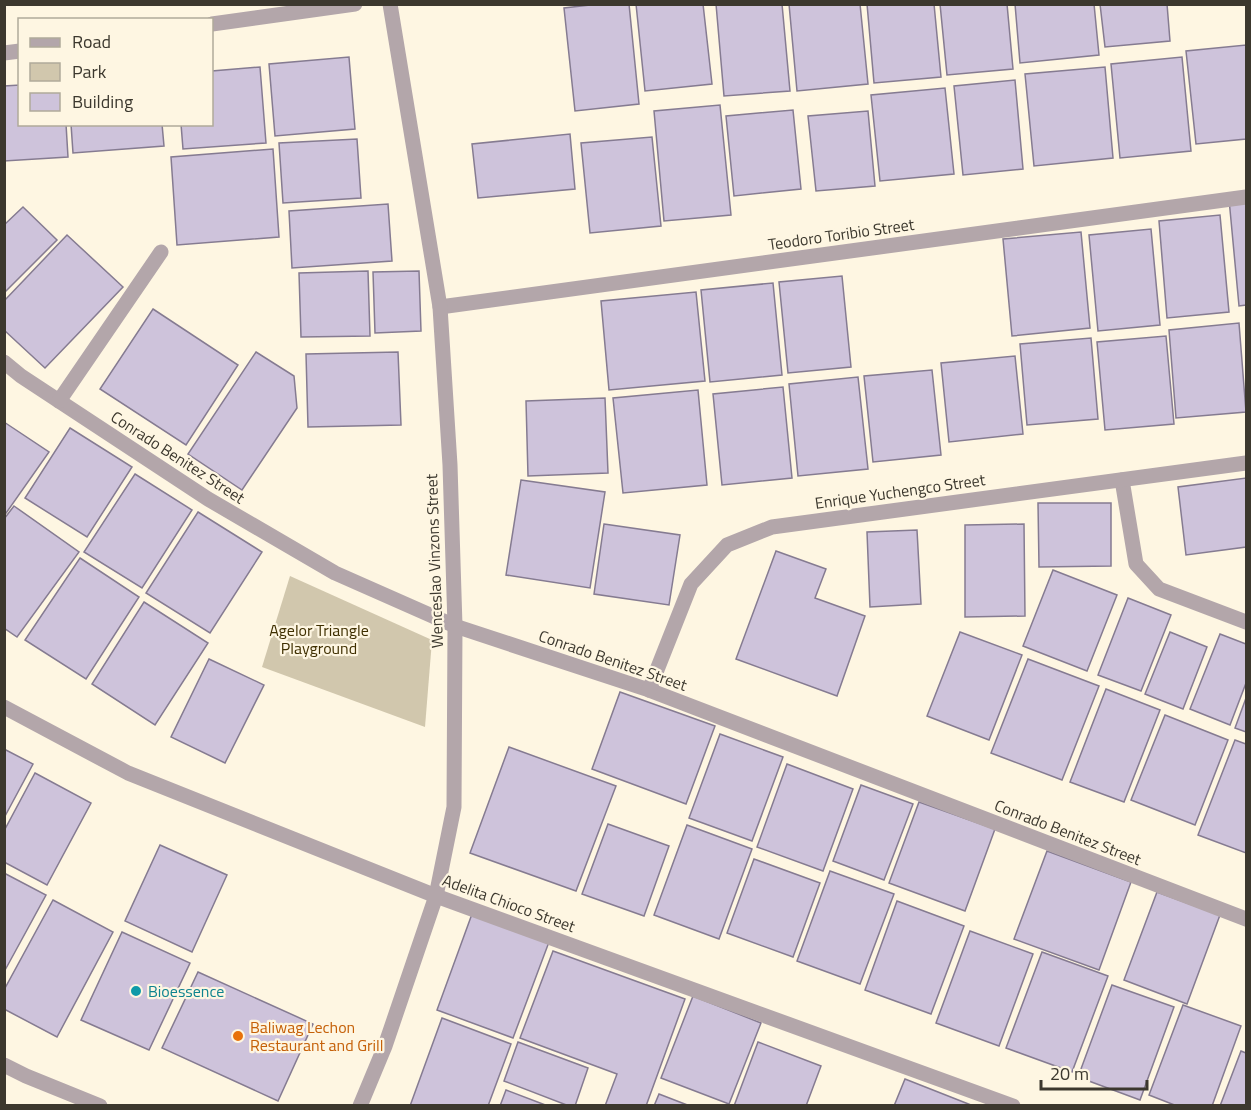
<svg xmlns="http://www.w3.org/2000/svg" width="1251" height="1110" viewBox="0 0 1251 1110" font-family="'Titillium Web',sans-serif">
	<style>
		.green { fill: #d1c7ad }
		.building { fill: #cec3db; stroke: #857b91; stroke-width: 1.5 }
		.lines { fill: none; stroke-linecap: round; stroke-linejoin: round }
		.minor { stroke: #b3a6aa; stroke-width: 15 }
		.culture-dot { fill: #0f9aa8; stroke: #fef6e2; stroke-width: 2 }
		.food-dot { fill: #e8710a; stroke: #fef6e2; stroke-width: 2 }
		.labels { text-anchor: middle; stroke-width: 4.5; stroke-linejoin: round; paint-order: stroke }
		.street-label { font-size: 16px; fill: #3c382e; stroke: #fef6e2 }
		.park-label { font-size: 16px; fill: #3f2f00; stroke: #fef6e2 }
		.culture-label { font-size: 16px; fill: #0d838f; stroke: #fef6e2; text-anchor: start }
		.food-label { font-size: 16px; fill: #c56008; stroke: #fef6e2; text-anchor: start }
	</style>
	<rect width="100%" height="100%" fill="#fef6e2"/>
	<!-- green -->
	<polygon class="green" points="290,576 432,640 425,727 262,667"/>
	<!-- building -->
	<g class="building">
		<polygon points="599,4 629,4 639,104 575,111 564,8"/>
		<polygon points="636,4 703,4 712,84 645,91"/>
		<polygon points="716,4 782,4 790,91 724,96"/>
		<polygon points="789,4 860,4 868,84 797,91"/>
		<polygon points="867,4 934,4 941,77 874,83"/>
		<polygon points="940,4 1007,4 1013,69 947,75"/>
		<polygon points="1015,4 1094,4 1099,55 1020,63"/>
		<polygon points="1100,4 1167,4 1170,41 1105,47"/>
		<polygon points="1246,45 1246,139 1196,144 1186,51"/>
		<polygon points="349,57 355,129 275,136 269,64"/>
		<polygon points="1182,57 1191,151 1120,158 1111,64"/>
		<polygon points="260,67 266,143 183,149 181,124 212,124 212,71"/>
		<polygon points="1105,67 1113,158 1034,166 1025,74"/>
		<polygon points="1015,80 1023,169 963,175 954,86"/>
		<polygon points="20,85 20,124 66,124 68,157 4,161 4,86"/>
		<polygon points="945,88 954,174 880,181 871,95"/>
		<polygon points="720,105 731,215 664,221 654,111"/>
		<polygon points="793,110 801,189 734,196 726,116"/>
		<polygon points="868,111 875,186 816,191 808,116"/>
		<polygon points="71,124 162,124 164,146 73,153"/>
		<polygon points="570,134 575,189 478,198 472,144"/>
		<polygon points="652,137 661,226 590,233 581,143"/>
		<polygon points="357,139 361,198 283,203 279,143"/>
		<polygon points="273,149 279,237 177,245 171,157"/>
		<polygon points="1246,198 1246,305 1239,306 1229,199"/>
		<polygon points="388,204 392,261 292,268 289,211"/>
		<polygon points="23,207 57,240 4,293 4,225"/>
		<polygon points="1220,215 1229,312 1167,318 1159,221"/>
		<polygon points="1151,229 1160,325 1098,331 1089,235"/>
		<polygon points="1081,232 1090,328 1012,336 1003,239"/>
		<polygon points="67,235 123,287 45,368 4,330 4,301"/>
		<polygon points="368,271 370,336 301,337 299,273"/>
		<polygon points="419,271 421,331 375,333 373,272"/>
		<polygon points="842,276 851,367 788,373 779,282"/>
		<polygon points="773,283 782,375 710,382 701,290"/>
		<polygon points="696,292 705,381 609,390 601,301"/>
		<polygon points="153,309 238,365 186,445 100,389"/>
		<polygon points="1239,323 1246,412 1176,418 1169,330"/>
		<polygon points="1166,336 1174,424 1105,430 1097,342"/>
		<polygon points="1091,338 1098,419 1027,425 1020,344"/>
		<polygon points="256,352 294,376 297,408 242,490 188,454"/>
		<polygon points="398,352 401,425 308,427 306,354"/>
		<polygon points="1015,356 1023,434 949,442 941,363"/>
		<polygon points="932,370 941,455 873,462 864,376"/>
		<polygon points="858,377 868,469 798,476 789,384"/>
		<polygon points="783,387 792,478 722,485 713,394"/>
		<polygon points="698,390 707,485 623,493 613,398"/>
		<polygon points="605,398 608,473 528,476 526,401"/>
		<polygon points="4,422 49,452 4,516"/>
		<polygon points="70,428 132,467 87,537 25,498"/>
		<polygon points="135,474 192,510 142,588 84,552"/>
		<polygon points="1246,478 1246,547 1186,555 1178,487"/>
		<polygon points="521,480 605,492 590,588 506,575"/>
		<polygon points="1038,503 1111,503 1111,566 1039,567"/>
		<polygon points="14,506 79,552 17,637 4,628 4,519"/>
		<polygon points="198,512 262,552 210,633 146,593"/>
		<polygon points="604,524 680,535 669,605 594,594"/>
		<polygon points="1024,524 1025,616 965,617 965,525"/>
		<polygon points="917,530 921,604 870,607 867,532"/>
		<polygon points="776,551 826,569 815,598 865,616 837,696 736,659"/>
		<polygon points="80,558 139,597 86,679 25,640"/>
		<polygon points="1053,570 1117,595 1087,671 1023,646"/>
		<polygon points="1128,598 1171,615 1141,691 1098,675"/>
		<polygon points="144,602 208,643 155,725 92,684"/>
		<polygon points="960,632 1022,655 989,740 927,716"/>
		<polygon points="1170,632 1207,647 1183,709 1145,694"/>
		<polygon points="1220,634 1246,644 1246,683 1230,725 1190,709"/>
		<polygon points="209,659 264,685 225,763 171,737"/>
		<polygon points="1028,659 1099,686 1062,780 991,753"/>
		<polygon points="1106,689 1160,710 1124,802 1070,782"/>
		<polygon points="620,692 715,726 686,804 592,769"/>
		<polygon points="1246,698 1246,732 1235,728"/>
		<polygon points="1165,715 1228,740 1195,825 1131,800"/>
		<polygon points="720,734 783,757 752,841 689,818"/>
		<polygon points="1235,740 1246,744 1246,853 1198,835"/>
		<polygon points="509,747 616,786 576,891 470,853"/>
		<polygon points="4,749 33,764 4,818"/>
		<polygon points="787,764 853,789 823,871 757,847"/>
		<polygon points="35,773 91,803 47,885 4,862 4,831"/>
		<polygon points="861,785 913,804 884,880 833,861"/>
		<polygon points="919,802 995,829 965,911 889,883"/>
		<polygon points="608,824 669,846 644,916 582,894"/>
		<polygon points="687,825 752,849 719,939 654,915"/>
		<polygon points="160,845 227,875 192,952 125,921"/>
		<polygon points="1047,851 1131,882 1099,970 1014,939"/>
		<polygon points="754,859 820,883 793,957 727,933"/>
		<polygon points="830,871 894,894 860,984 797,961"/>
		<polygon points="4,873 46,895 4,972"/>
		<polygon points="1157,892 1220,915 1187,1004 1124,980"/>
		<polygon points="53,900 113,932 57,1037 4,1009 4,990"/>
		<polygon points="897,901 964,926 931,1014 865,990"/>
		<polygon points="472,914 549,942 513,1038 437,1010"/>
		<polygon points="970,931 1033,954 999,1046 936,1023"/>
		<polygon points="122,932 190,963 149,1050 81,1020"/>
		<polygon points="553,951 685,999 646,1106 605,1106 617,1074 520,1038"/>
		<polygon points="1042,952 1108,976 1072,1072 1006,1048"/>
		<polygon points="198,972 313,1024 278,1101 162,1048"/>
		<polygon points="1112,985 1174,1007 1140,1100 1078,1077"/>
		<polygon points="693,996 761,1023 729,1104 661,1078"/>
		<polygon points="1183,1005 1241,1026 1212,1106 1177,1106 1149,1095"/>
		<polygon points="442,1018 511,1044 488,1106 410,1106"/>
		<polygon points="518,1042 588,1068 575,1106 569,1106 504,1081"/>
		<polygon points="758,1042 821,1066 806,1106 734,1106"/>
		<polygon points="1241,1051 1246,1053 1246,1106 1220,1106"/>
		<polygon points="905,1079 971,1105 894,1106"/>
		<polygon points="506,1090 548,1106 500,1106"/>
		<polygon points="659,1094 690,1106 654,1106"/>
	</g>
	<g class="lines">
		<!-- minor -->
		<g class="minor">
			<polyline points="212,24 355,4"/>
			<polyline points="4,53 20,51"/>
			<polyline points="440,307 1246,197"/>
			<polyline points="4,362 21,376 208,499 335,573 455,626 649,690 1246,919"/>
			<polyline points="59,401 161,252"/>
			<polyline points="1122,480 1136,564 1159,589 1246,622"/>
			<polyline points="649,690 691,584 727,545 772,527 1246,463"/>
			<polyline points="4,707 128,773 436,896 1013,1106"/>
			<polyline points="4,1065 26,1076 100,1106"/>
			<polyline points="360,1106 385,1046 436,896 454,807 455,626 450,465 440,307 390,4"/>
		</g>
	</g>
	<!-- markers -->
	<circle class="culture-dot" cx="136" cy="991" r="6"/>
	<circle class="food-dot" cx="238" cy="1036" r="6"/>
	<g class="labels">
		<!-- street labels -->
		<g class="street-label">
			<text transform="translate(841 234) rotate(-8)" y="6">Teodoro Toribio Street</text>
			<text transform="translate(178 457) rotate(33)" y="6">Conrado Benitez Street</text>
			<text transform="translate(900 491) rotate(-8)" y="6">Enrique Yuchengco Street</text>
			<text transform="translate(434 561) rotate(-92)" y="6">Wenceslao Vinzons Street</text>
			<text transform="translate(613 660) rotate(19)" y="6">Conrado Benitez Street</text>
			<text transform="translate(1068 832) rotate(21)" y="6">Conrado Benitez Street</text>
			<text transform="translate(509 903) rotate(20)" y="6">Adelita Chioco Street</text>
		</g>
		<!-- park labels -->
		<g class="park-label">
			<text x="319" y="636">Agelor Triangle<tspan x="319" dy="18">Playground</tspan></text>
		</g>
		<!-- culture labels -->
		<g class="culture-label">
			<text x="148" y="997">Bioessence</text>
		</g>
		<!-- food labels -->
		<g class="food-label">
			<text x="250" y="1033">Baliwag Lechon<tspan x="250" dy="18">Restaurant and Grill</tspan></text>
		</g>
	</g>
	<!-- border -->
	<rect width="1251" height="1110" fill="none" stroke="#3c382e" stroke-width="12"/>
	<!-- legend -->
	<rect x="18" y="18" width="195" height="108" fill="#fef6e2" stroke="#b0aa9a" stroke-width="1.5"/>
	<rect x="30" y="38" width="30" height="9" fill="#b3a6aa" stroke="#b0aa9a" stroke-width="1.5"/>
	<text x="72" y="48" font-size="18" fill="#3c382e">Road</text>
	<rect x="30" y="63" width="30" height="18" fill="#d1c7ad" stroke="#b0aa9a" stroke-width="1.5"/>
	<text x="72" y="78" font-size="18" fill="#3c382e">Park</text>
	<rect x="30" y="93" width="30" height="18" fill="#cec3db" stroke="#b0aa9a" stroke-width="1.5"/>
	<text x="72" y="108" font-size="18" fill="#3c382e">Building</text>
	<!-- scale -->
	<path d="M1041 1080v9h106v-9" fill="none" stroke="#3c382e" stroke-width="3"/>
	<text x="1050" y="1080" font-size="18" fill="#3c382e" stroke="#fef6e2" stroke-width="4.5" paint-order="stroke">20 m</text>
</svg>
